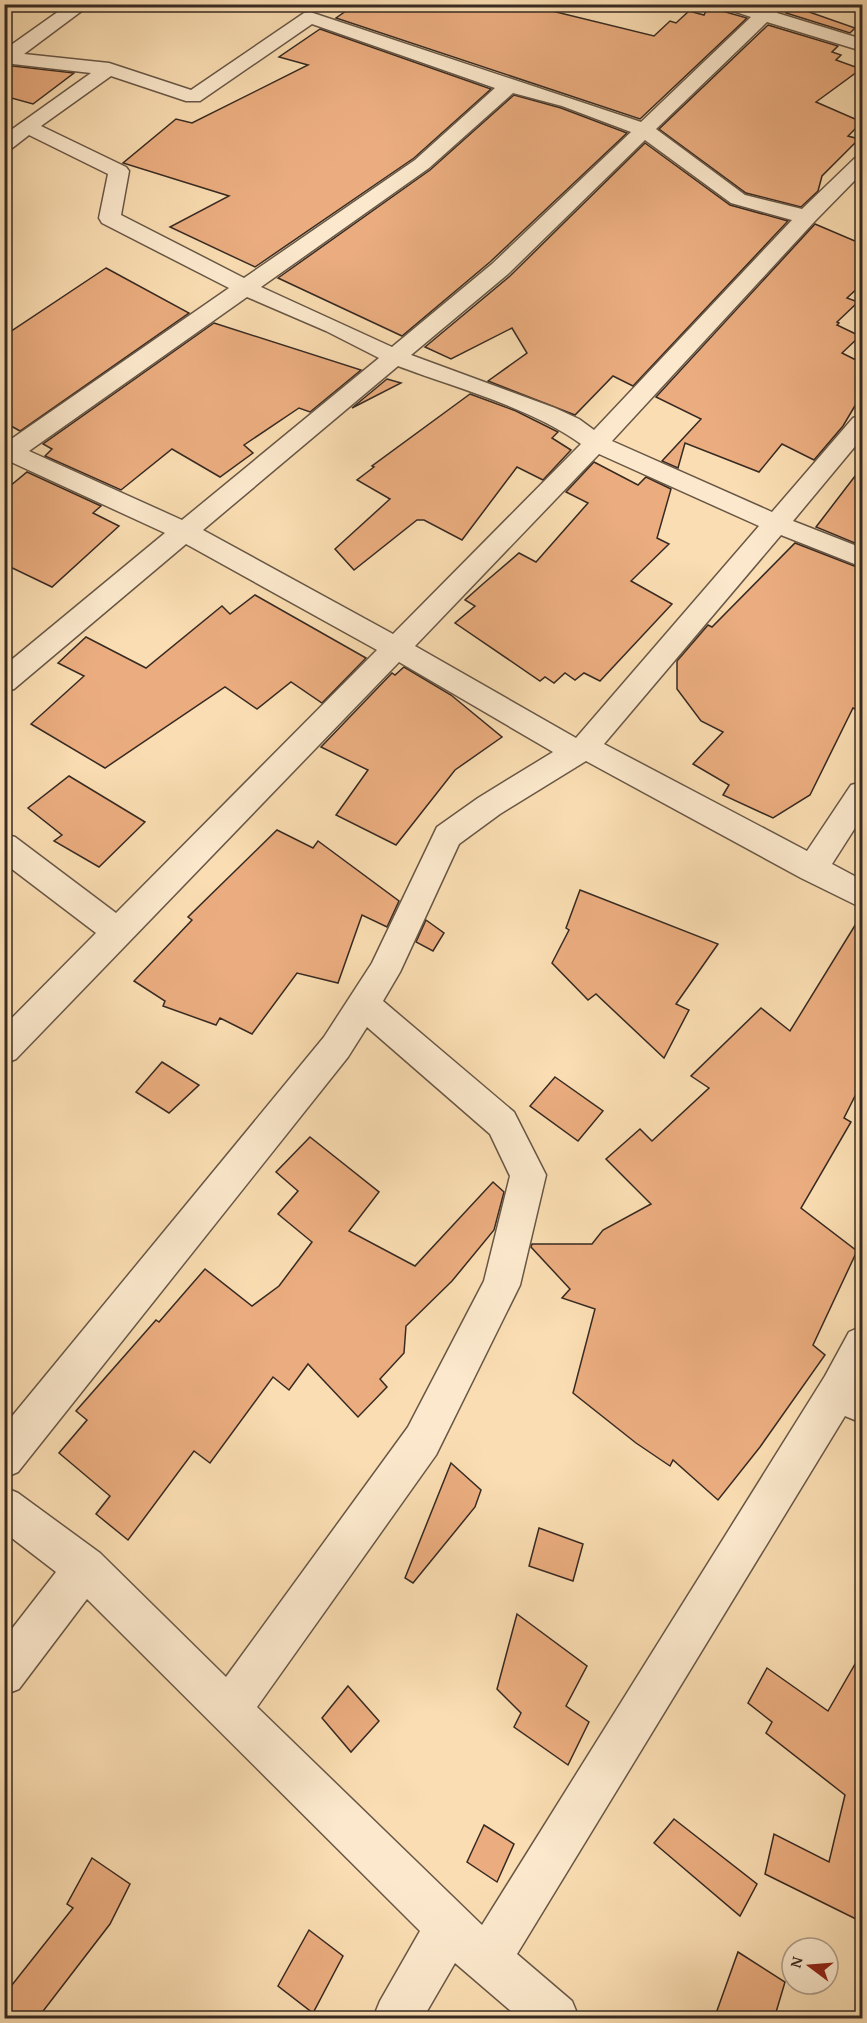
<svg xmlns="http://www.w3.org/2000/svg" width="867" height="2023" viewBox="0 0 867 2023" font-family="'Gentium Book Plus',serif">
	<style>
		.building { fill: #ebad7f; stroke: #372a22; stroke-width: 1.5 }
		.lines { fill: none; stroke-linecap: round; stroke-linejoin: round }
		.minor-casing { stroke: #685746; stroke-width: 3 }
		.minor { fill: #fce9cd; fill-rule: evenodd }
	</style>
	<rect width="100%" height="100%" fill="#faddb2"/>
	<filter id="stains"><feTurbulence type="fractalNoise" baseFrequency=".00333" numOctaves="4"/><feColorMatrix values="0 0 0 0 .2 0 0 0 0 .09 0 0 0 0 .02 0 0 0 .5 -.17"/></filter>
	<radialGradient id="worn" r=".72"><stop offset=".6" stop-color="#630" stop-opacity="0"/><stop offset="1" stop-color="#630" stop-opacity=".3"/></radialGradient>
	<!-- building -->
	<g class="building">
		<polygon points="356,4 556,4 552,11 654,36 670,21 676,23 689,11 704,15 708,7 747,18 640,119 336,18"/>
		<polygon points="795,7 855,28 850,33 786,13"/>
		<polygon points="768,25 838,46 832,52 841,55 836,60 861,69 816,102 862,122 848,136 859,139 822,176 818,191 801,207 746,193 659,129"/>
		<polygon points="320,29 491,89 414,158 255,267 170,227 229,196 123,163 176,119 192,123 308,65 279,57"/>
		<polygon points="4,65 74,73 33,104 4,96"/>
		<polygon points="514,95 561,108 627,133 490,262 402,336 278,278 430,170"/>
		<polygon points="645,143 730,205 788,221 633,386 613,376 575,415 488,381 527,353 512,328 451,359 425,347 510,276"/>
		<polygon points="815,224 862,244 862,284 847,298 858,302 837,322 839,323 837,325 860,336 842,353 862,363 862,394 843,426 814,460 782,444 759,472 685,443 678,468 662,461 701,419 656,397"/>
		<polygon points="106,268 189,313 20,431 4,422 4,336"/>
		<polygon points="214,323 361,370 310,412 299,408 244,445 253,453 220,477 172,449 121,490 45,456 52,449 43,444"/>
		<polygon points="387,379 401,383 352,408"/>
		<polygon points="470,394 516,411 558,432 552,438 571,450 543,480 517,467 462,540 424,520 417,520 354,570 335,549 390,499 357,480 374,467 372,466"/>
		<polygon points="594,462 638,485 646,477 671,489 657,538 669,544 631,581 672,604 600,681 584,673 575,680 565,673 554,683 545,677 540,681 455,623 475,606 465,600 484,583 519,553 536,562 588,503 566,492"/>
		<polygon points="862,467 862,546 816,527"/>
		<polygon points="27,472 101,506 93,513 119,526 52,587 4,564 4,491"/>
		<polygon points="795,543 862,569 862,712 853,708 810,795 773,818 723,795 729,785 693,764 723,732 701,721 677,689 677,661 708,625 712,627"/>
		<polygon points="255,595 366,658 322,703 291,682 257,709 225,687 105,768 31,724 84,676 58,663 86,637 146,668 222,606 230,614"/>
		<polygon points="404,667 451,695 502,737 455,770 396,845 336,815 368,770 321,747 392,673 395,675"/>
		<polygon points="69,776 145,822 99,867 54,841 62,835 28,808"/>
		<polygon points="277,830 313,848 318,841 399,901 387,927 362,915 338,983 297,973 252,1034 220,1018 216,1025 163,1006 165,1001 134,981 192,920 188,917"/>
		<polygon points="580,890 718,944 676,1004 689,1010 664,1058 596,994 588,1000 552,963 569,930 566,928"/>
		<polygon points="862,914 862,1030 857,1025 856,1094 844,1118 851,1122 801,1208 857,1251 813,1345 825,1355 760,1447 718,1500 673,1460 670,1466 636,1443 573,1393 595,1309 562,1298 570,1289 531,1247 532,1244 592,1244 603,1230 651,1204 606,1159 640,1129 652,1141 709,1088 691,1076 761,1008 790,1031"/>
		<polygon points="426,920 444,933 433,951 416,942"/>
		<polygon points="162,1062 199,1085 169,1113 136,1092"/>
		<polygon points="555,1077 603,1111 578,1141 530,1106"/>
		<polygon points="310,1137 379,1192 349,1231 415,1266 493,1182 504,1192 494,1230 452,1281 406,1326 404,1353 380,1379 387,1387 358,1417 308,1364 289,1390 273,1377 210,1463 194,1451 128,1540 96,1514 110,1496 59,1453 87,1420 76,1411 156,1320 159,1322 205,1269 252,1306 279,1286 312,1242 278,1214 298,1191 276,1172"/>
		<polygon points="451,1463 481,1490 475,1507 413,1583 405,1578"/>
		<polygon points="539,1528 583,1544 573,1581 529,1566"/>
		<polygon points="517,1614 587,1666 566,1706 589,1722 568,1765 514,1727 521,1713 497,1689"/>
		<polygon points="862,1652 862,1922 765,1874 774,1834 829,1862 845,1795 766,1733 772,1722 748,1703 767,1668 828,1711"/>
		<polygon points="348,1686 379,1721 351,1752 322,1718"/>
		<polygon points="674,1819 757,1884 740,1916 654,1843"/>
		<polygon points="484,1825 514,1844 497,1882 467,1862"/>
		<polygon points="92,1858 130,1884 110,1924 37,2019 4,2019 4,1995 73,1908 67,1904"/>
		<polygon points="309,1930 343,1956 313,2013 278,1986"/>
		<polygon points="738,1952 785,1982 774,2019 714,2019"/>
	</g>
	<g class="lines">
		<defs>
			<path id="minor" d="M 69,4 L 91,4 L 24,54 L 109,63 L 191,90 L 304,13 L 310,12 L 641,122 L 751,17 L 724,8 L 721,4 L 750,4 L 761,8 L 764,4 L 784,4 L 777,13 L 862,39 L 862,51 L 767,22 L 656,129 L 745,195 L 802,209 L 855,158 L 862,156 L 862,173 L 814,222 L 612,441 L 772,512 L 853,418 L 862,415 L 862,438 L 793,521 L 862,548 L 862,567 L 781,535 L 604,744 L 807,851 L 851,785 L 862,782 L 862,817 L 832,864 L 862,880 L 862,908 L 801,878 L 586,761 L 500,814 L 459,844 L 400,972 L 383,1001 L 514,1112 L 546,1175 L 520,1285 L 436,1455 L 257,1707 L 482,1925 L 825,1376 L 849,1332 L 862,1326 L 862,1423 L 845,1416 L 517,1954 L 572,2001 L 579,2018 L 519,2018 L 455,1963 L 423,2018 L 373,2018 L 380,2001 L 420,1931 L 87,1599 L 19,1689 L 4,1695 L 4,1639 L 56,1572 L 4,1532 L 4,1487 L 18,1493 L 100,1553 L 226,1677 L 408,1427 L 484,1281 L 510,1176 L 490,1134 L 367,1027 L 348,1057 L 18,1472 L 4,1478 L 4,1426 L 324,1037 L 372,963 L 437,827 L 478,798 L 553,752 L 399,662 L 16,1059 L 4,1064 L 4,1026 L 96,933 L 4,863 L 4,834 L 15,837 L 116,913 L 377,650 L 186,544 L 14,689 L 4,692 L 4,666 L 165,533 L 11,462 L 4,464 L 4,441 L 7,442 L 229,288 L 102,223 L 99,218 L 108,174 L 29,135 L 11,149 L 4,151 L 4,135 L 91,73 L 4,63 L 4,50 ZM 312,24 L 495,88 L 415,160 L 244,278 L 121,215 L 129,171 L 126,167 L 41,126 L 111,76 L 186,101 L 200,101 ZM 513,93 L 562,106 L 631,132 L 492,264 L 392,347 L 261,287 L 429,168 ZM 645,140 L 731,203 L 792,220 L 594,430 L 579,419 L 555,408 L 411,355 L 508,274 ZM 247,297 L 326,331 L 379,358 L 182,520 L 29,451 ZM 398,366 C 456,388 532,408 581,444 L 393,634 L 203,530 ZM 599,454 L 759,526 L 576,738 L 415,646 Z"/>
		</defs>
		<!-- minor casing -->
		<use href="#minor" class="minor-casing"/>
		<!-- minor -->
		<use href="#minor" class="minor"/>
	</g>
	<!-- margin -->
	<rect width="867" height="2023" fill="none" stroke="#faddb2" stroke-width="24"/>
	<rect x="6" y="6" width="855" height="2011" fill="none" stroke="#372a22" stroke-width="3"/>
	<rect x="12" y="12" width="843" height="1999" fill="none" stroke="#372a22" stroke-width="1.5"/>
	<!-- north arrow -->
	<g transform="translate(810 1966) rotate(286)"><circle r="28" fill="#fce9cd" stroke="#ad9d89" stroke-width="1.5"/>
	<path d="M0-4.5L10 22L0 15L-10 22Z" fill="#8f2418"/>
	<text y="-9" font-size="16" font-weight="bold" text-anchor="middle" fill="#372a22">N</text>
	</g>
	<rect width="100%" height="100%" filter="url(#stains)"/>
	<rect width="100%" height="100%" fill="url(#worn)"/>
</svg>
